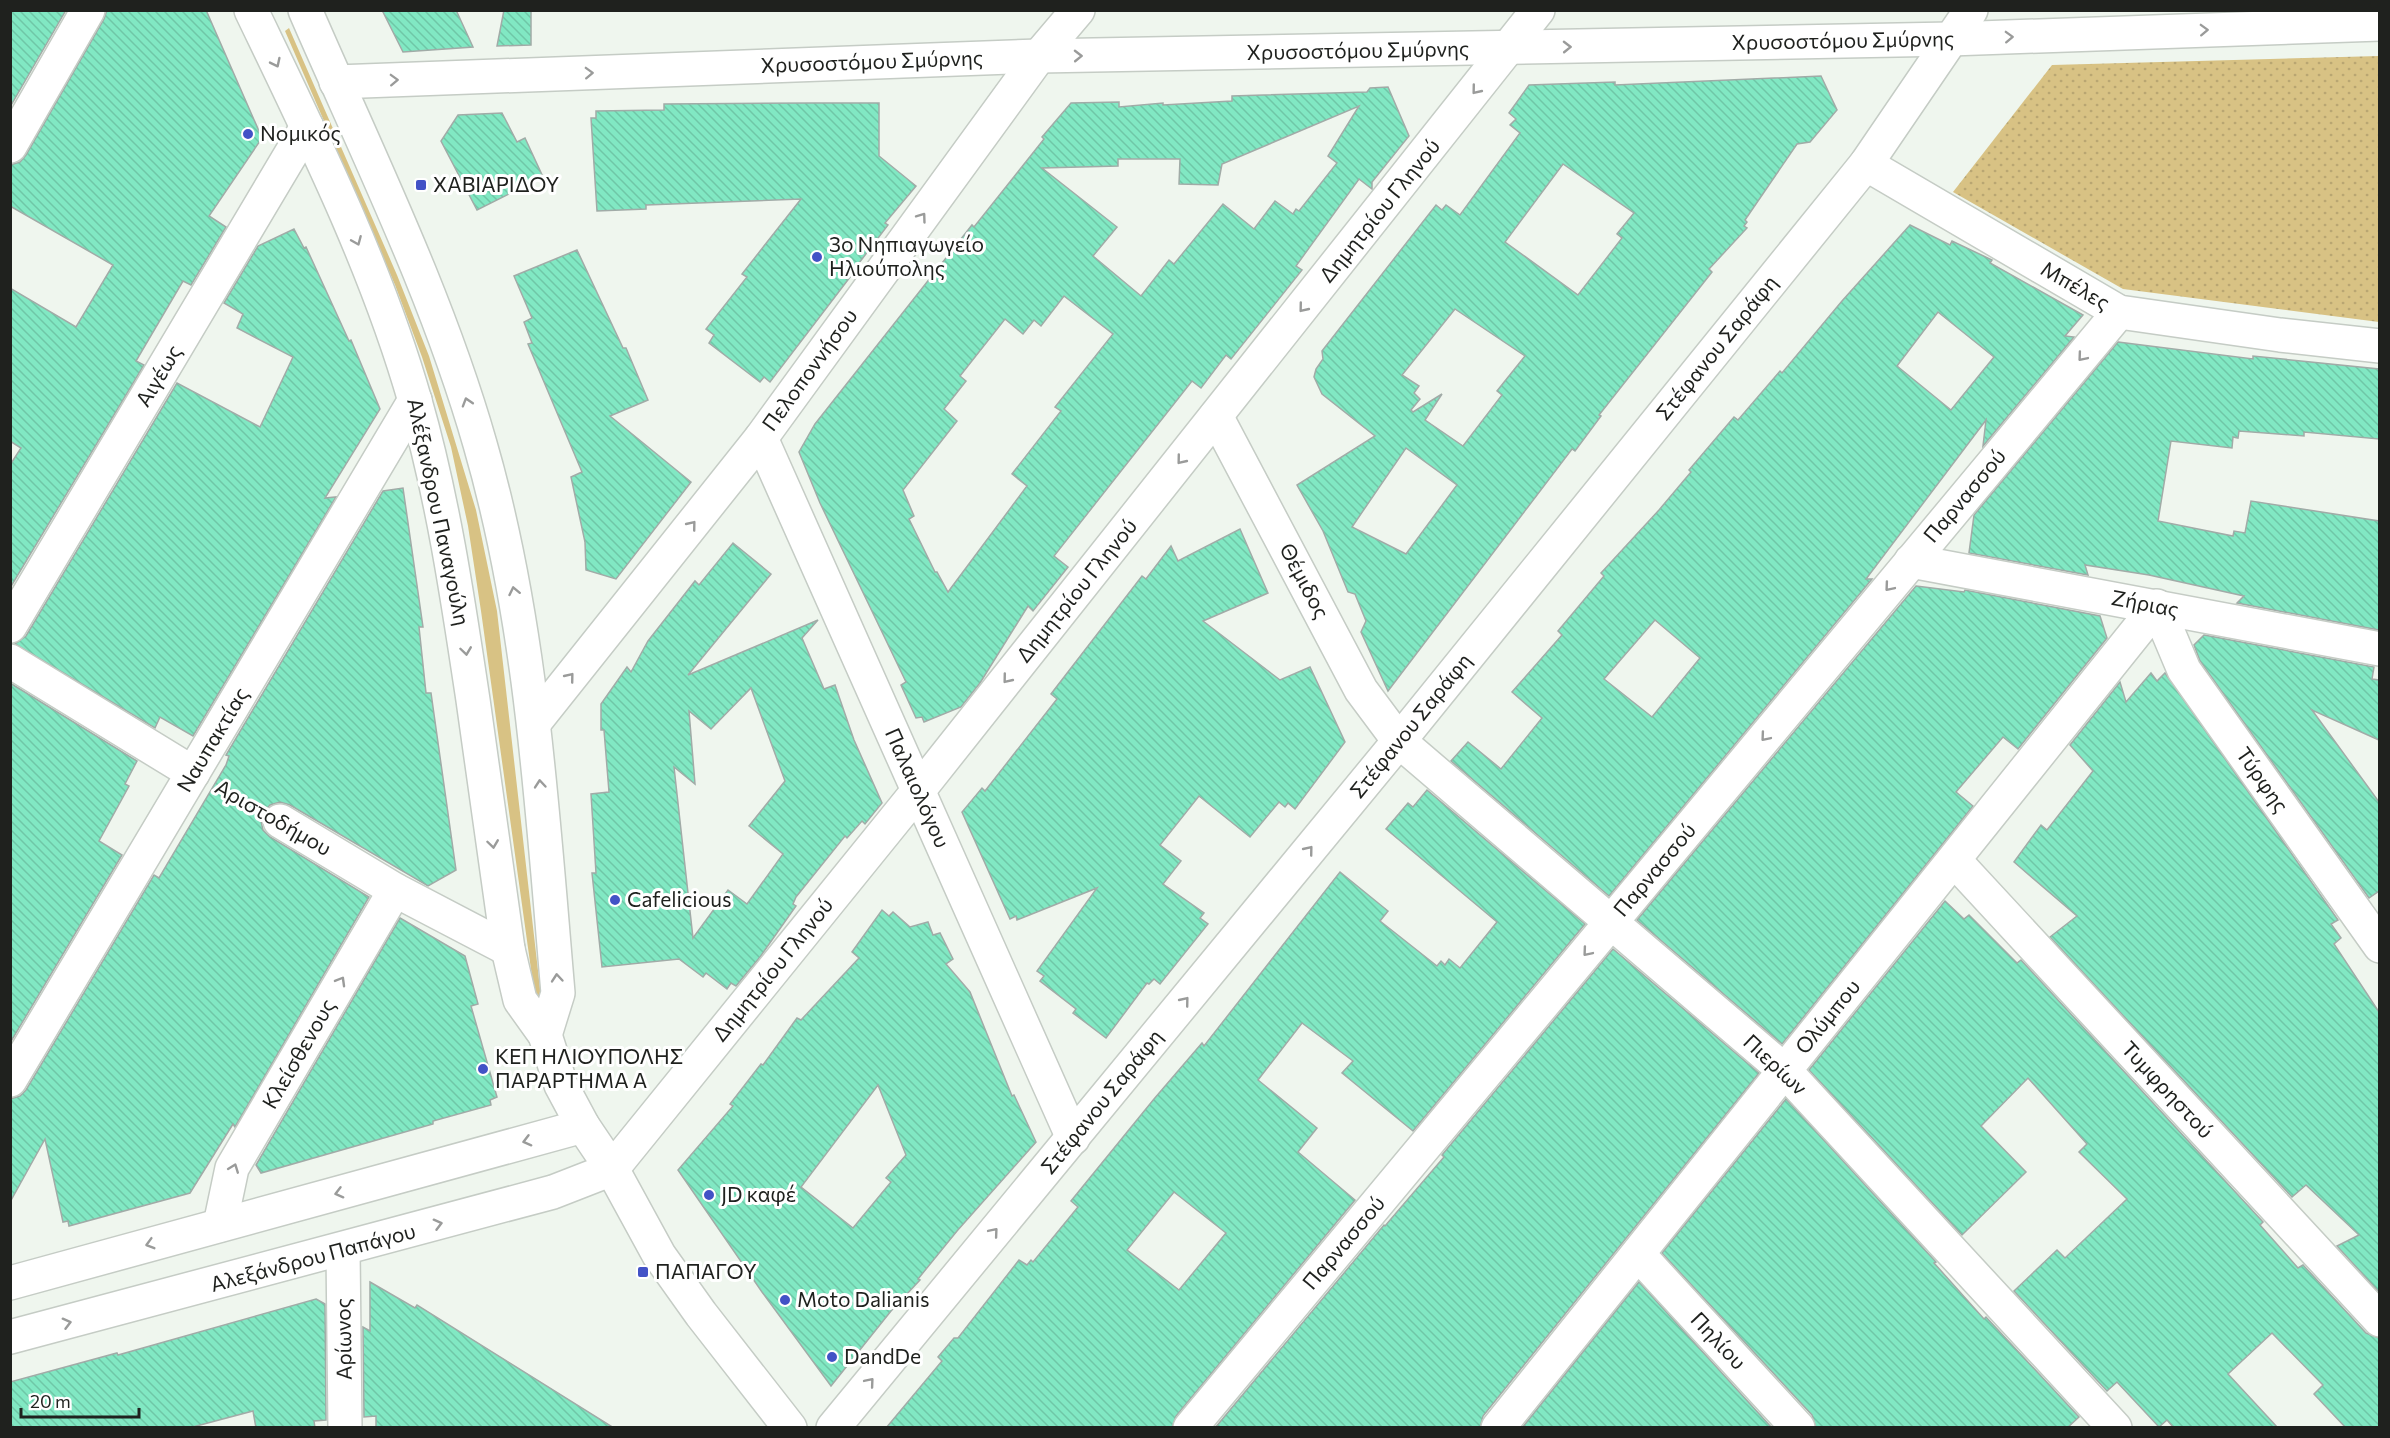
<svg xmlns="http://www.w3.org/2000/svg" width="2390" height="1438" viewBox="0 0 2390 1438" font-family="Commissioner,sans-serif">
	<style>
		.grass { fill: #d8c284 }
		.park { fill: url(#park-dots) }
		.building { fill: url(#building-back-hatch); stroke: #a1aba7; stroke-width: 1.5; fill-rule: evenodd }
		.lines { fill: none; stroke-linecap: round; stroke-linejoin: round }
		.minor-casing { stroke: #c5ccc5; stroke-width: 36 }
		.path { stroke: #949993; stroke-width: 4; stroke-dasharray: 4.5 3; stroke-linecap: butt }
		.minor { stroke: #fff; stroke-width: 33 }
		.oneway { stroke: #9a9b9a }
		.poi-dot { fill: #4252c6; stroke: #fff; stroke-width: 2 }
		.labels { text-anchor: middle; stroke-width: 6; stroke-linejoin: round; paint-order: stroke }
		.street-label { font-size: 21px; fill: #1f211e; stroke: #fff }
		.poi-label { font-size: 21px; fill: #1f211e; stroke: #fff; text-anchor: start }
	</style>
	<defs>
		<pattern id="park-dots" width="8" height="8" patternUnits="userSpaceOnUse" patternTransform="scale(1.5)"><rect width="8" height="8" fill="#d8c284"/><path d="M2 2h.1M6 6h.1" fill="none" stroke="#b9a672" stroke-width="1.8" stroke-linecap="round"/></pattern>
		<pattern id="building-back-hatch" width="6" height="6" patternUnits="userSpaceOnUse" patternTransform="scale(1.5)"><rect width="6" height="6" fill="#81e8c3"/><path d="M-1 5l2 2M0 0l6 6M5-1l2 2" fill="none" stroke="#6fc7a7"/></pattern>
	</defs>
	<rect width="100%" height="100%" fill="#eff6ee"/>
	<!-- grass -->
	<polygon class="grass" points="289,28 397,275 429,356 476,510 497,611 541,997 535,998 481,611 468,526 451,447 422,357 395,285 285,31"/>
	<!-- park -->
	<polygon class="park" points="2379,56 2379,322 2123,289 1953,192 2052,65"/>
	<!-- building -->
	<g class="building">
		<polygon points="10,10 66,10 10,107"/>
		<polygon points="107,10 206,10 262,138 209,216 226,227 191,285 183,281 136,361 144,365 10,588 10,465 21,448 10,441 10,288 76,327 113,265 10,206 10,165 20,162 26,155 104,19"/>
		<polygon points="382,10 456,10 473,47 403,52"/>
		<polygon points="504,10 531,10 531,45 497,46"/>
		<path d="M 1821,76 L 1837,110 L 1810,142 L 1797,144 L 1745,220 L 1747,222 L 1744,226 L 1747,228 L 1709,269 L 1712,272 L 1599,415 L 1601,416 L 1575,451 L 1572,449 L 1388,691 L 1361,632 L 1366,621 L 1355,594 L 1348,592 L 1323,531 L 1297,485 L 1375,436 L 1322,394 L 1314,377 L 1316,369 L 1323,359 L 1322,351 L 1436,205 L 1442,210 L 1446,205 L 1460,215 L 1520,133 L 1510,125 L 1516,119 L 1509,113 L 1529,85 L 1615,82 L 1615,85 ZM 1563,164 L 1634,213 L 1617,234 L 1622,238 L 1578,295 L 1505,242 ZM 1455,309 L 1525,356 L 1497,391 L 1502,395 L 1463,446 L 1425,420 L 1442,394 L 1413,412 L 1411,410 L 1420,399 L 1414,393 L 1419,386 L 1402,375 ZM 1406,448 L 1457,485 L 1406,554 L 1352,527 Z"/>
		<path d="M 1388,87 L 1409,136 L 1372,182 L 1372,189 L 1359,179 L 1296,266 L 1302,270 L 1231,359 L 1226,355 L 1201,388 L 1192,381 L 1054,556 L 1068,567 L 1033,611 L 1028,606 L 980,683 L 961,707 L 924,722 L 922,717 L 916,718 L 901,685 L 906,682 L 820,503 L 799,452 L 815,424 L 972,225 L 974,227 L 1044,139 L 1042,137 L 1071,103 L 1119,102 L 1119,107 L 1163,103 L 1163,105 L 1232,101 L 1232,96 L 1367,92 L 1370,88 ZM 1359,106 L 1328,156 L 1337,163 L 1299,211 L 1296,209 L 1293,214 L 1275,201 L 1254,229 L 1223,204 L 1174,264 L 1169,260 L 1141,296 L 1093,256 L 1117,227 L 1042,168 L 1118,166 L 1118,159 L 1180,159 L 1179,184 L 1218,185 L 1222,164 ZM 1064,296 L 1113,334 L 1055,407 L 1061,411 L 1012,474 L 1027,486 L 948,592 L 937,572 L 935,572 L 909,519 L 914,516 L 903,490 L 957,421 L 944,409 L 966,381 L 960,376 L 1005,319 L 1023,334 L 1034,320 L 1041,326 Z"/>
		<polygon points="813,103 879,103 879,156 916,186 885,223 888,225 859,263 860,264 770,382 764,377 760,382 709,343 714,335 706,329 747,277 742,274 801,199 646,205 646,209 597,211 591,118 596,118 596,111 664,110 664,104"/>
		<polygon points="502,113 517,142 525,138 543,177 477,210 441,141 458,115"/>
		<path d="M 1910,225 L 1950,245 L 1952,241 L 1992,260 L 1990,263 L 2083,315 L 2065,336 L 2074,337 L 1983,446 L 1986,420 L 1866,579 L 1872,579 L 1609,896 L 1451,761 L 1468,742 L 1501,769 L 1542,718 L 1512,692 L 1562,635 L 1558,631 L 1604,576 L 1601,573 L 1659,510 L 1691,472 L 1689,470 L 1734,417 L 1738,420 L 1780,371 L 1782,373 L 1842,301 ZM 1938,312 L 1994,357 L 1951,410 L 1897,366 ZM 1655,620 L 1700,658 L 1652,717 L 1604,679 Z"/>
		<polygon points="294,229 304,248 306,247 349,341 351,340 380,409 325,498 336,497 193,736 160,717 155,728 15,644 26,636 177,383 260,427 293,357 237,328 243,314 224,303 258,246"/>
		<polygon points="577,250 623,348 626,348 648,400 610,416 691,482 616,579 586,570 585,542 571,477 582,472 528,344 532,343 524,322 532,318 514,276"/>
		<polygon points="2118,342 2253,359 2253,356 2379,369 2379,439 2304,432 2304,436 2239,431 2238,438 2233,437 2232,448 2171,441 2158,521 2233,536 2234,531 2245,533 2251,501 2379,521 2379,630 2237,603 2244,596 2149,575 2085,565 2088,575 1969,553 1974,515"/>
		<polygon points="403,488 423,627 419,627 426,693 431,693 456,870 428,886 290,805 280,802 270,805 264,812 261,821 263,830 270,837 369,897 235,1127 233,1124 190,1193 69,1226 68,1221 63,1222 45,1139 10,1202 10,1099 20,1096 26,1090 154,875 159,878 226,765 229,756 226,755 383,491"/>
		<polygon points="1240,529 1268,593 1203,621 1280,680 1310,667 1345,742 1295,809 1288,803 1285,807 1279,802 1250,837 1199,796 1160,845 1181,861 1163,884 1204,913 1200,918 1208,924 1160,984 1154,979 1149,984 1147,983 1106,1038 1073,1013 1076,1009 1040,981 1044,976 1037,971 1097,888 1017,920 1016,916 1010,919 962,812 982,788 985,791 1057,699 1051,694 1142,576 1146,579 1171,546 1178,561"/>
		<path d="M 733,543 L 771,574 L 688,675 L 818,620 L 802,638 L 824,689 L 835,685 L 854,740 L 882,803 L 865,824 L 862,821 L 847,838 L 845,836 L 796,897 L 793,904 L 796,906 L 760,957 L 736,986 L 731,983 L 727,989 L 706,973 L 703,977 L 679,959 L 602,967 L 592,873 L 596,873 L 591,794 L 609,792 L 604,730 L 601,730 L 601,704 L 627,667 L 631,672 L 648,641 L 695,581 L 699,585 ZM 751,688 L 785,781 L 749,826 L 783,854 L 747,904 L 728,890 L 693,938 L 674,767 L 695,784 L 689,711 L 711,729 Z"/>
		<polygon points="1916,586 1964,592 1965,590 2100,616 2107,638 2018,749 2003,737 1956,792 1973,806 1782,1044 1637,920"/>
		<polygon points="2204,635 2374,667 2372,679 2379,680 2379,740 2312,710 2379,802 2379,891 2369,898 2200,661 2194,645"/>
		<polygon points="2151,673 2157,681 2165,673 2338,920 2331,924 2341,938 2334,944 2379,1012 2379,1292 2337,1246 2359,1235 2306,1185 2292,1197 2050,937 2077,916 2014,862 2041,825 2047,830 2093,771 2070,745 2120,682 2126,702"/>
		<polygon points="10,683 137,761 125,784 129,786 99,841 122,855 10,1043"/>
		<path d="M 1427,790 L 1585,924 L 1413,1131 L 1342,1073 L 1353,1061 L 1302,1023 L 1258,1080 L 1317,1128 L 1298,1152 L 1355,1200 L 1176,1416 L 1172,1428 L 886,1428 L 942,1361 L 938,1357 L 954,1338 L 958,1338 L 1019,1260 L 1027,1265 L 1031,1260 L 1033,1262 L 1078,1207 L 1071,1201 L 1154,1099 L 1202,1043 L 1204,1046 L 1340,872 L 1388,911 L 1380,921 L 1437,966 L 1441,961 L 1445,965 L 1449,959 L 1460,968 L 1497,922 L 1386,829 L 1408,803 L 1413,807 ZM 1174,1192 L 1226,1233 L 1179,1290 L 1127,1250 Z"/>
		<polygon points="1945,901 1964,919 1969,915 2017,963 2021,960 2263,1222 2260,1225 2298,1268 2303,1265 2366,1333 2379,1338 2379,1428 2346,1428 2314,1394 2323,1385 2272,1333 2228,1374 2278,1428 2174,1428 2167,1420 2159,1427 2117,1382 2107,1391 2014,1291 2057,1250 2065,1258 2127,1199 2079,1152 2087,1144 2028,1078 1981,1126 2026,1172 1962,1235 1809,1070"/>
		<path d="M 882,910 L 889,916 L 893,912 L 910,927 L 928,922 L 933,935 L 940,933 L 953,959 L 946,964 L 970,992 L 1012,1096 L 1014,1095 L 1036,1142 L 957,1231 L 918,1279 L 920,1280 L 891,1311 L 831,1386 L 762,1292 L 678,1170 L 733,1106 L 730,1104 L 761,1064 L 763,1065 L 797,1018 L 801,1020 L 859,958 L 852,952 ZM 878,1085 L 906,1155 L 886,1178 L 891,1182 L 853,1228 L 801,1187 Z"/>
		<polygon points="400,918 465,956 478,1004 471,1006 497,1097 490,1100 491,1105 433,1121 433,1124 261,1173 256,1165"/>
		<polygon points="1613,949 1759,1073 1483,1416 1480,1428 1215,1428 1384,1225 1385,1226 1444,1157 1442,1155"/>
		<polygon points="1786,1099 1936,1262 1934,1263 1984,1319 1986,1317 2079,1417 2067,1428 1816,1428 1812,1415 1662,1253"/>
		<polygon points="370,1282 415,1308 417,1305 614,1428 376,1428 376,1416 364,1417 363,1327 370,1331"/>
		<polygon points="1639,1282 1772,1428 1522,1428"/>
		<polygon points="316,1299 325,1304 326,1420 314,1421 315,1428 256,1428 253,1411 189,1428 10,1428 10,1382 117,1353 118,1355"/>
	</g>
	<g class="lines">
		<defs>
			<g id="minor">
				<path d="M 251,10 C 312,137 376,265 415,401 C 443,498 458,600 473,700 C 484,783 496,866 508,949 L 520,1000 L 545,1035 L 561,1085 L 583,1126 L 612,1169 L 659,1255 L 701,1314 L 790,1428"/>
				<path d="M 305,10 C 367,153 437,294 480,444 C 532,623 542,809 558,993 L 545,1035"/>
				<polyline points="336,82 1039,56 1951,39 2380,24"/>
				<polyline points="10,146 88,10"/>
				<polyline points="1866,164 2119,312 2280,335 2380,346"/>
				<polyline points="1216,416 1361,690 1399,741 1785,1071 2115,1428"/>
				<polyline points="761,438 1073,1138"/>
				<polyline points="1911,561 2380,649"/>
				<polyline points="10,626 307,127"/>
				<polyline points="10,661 193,773"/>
				<polyline points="534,723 761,438 1039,56 1078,10"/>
				<polyline points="280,821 395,890 508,949"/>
				<polyline points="1954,860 2380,1320"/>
				<polyline points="10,1080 415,400"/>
				<polyline points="220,1225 232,1168 395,890"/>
				<polyline points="343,1250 345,1428"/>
				<polyline points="1638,1254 1798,1428"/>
				<polyline points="10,1283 583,1126"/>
				<polyline points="10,1337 553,1192 612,1169 918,791 1538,10"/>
				<polyline points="833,1428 1399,741 1866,164 1971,10"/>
				<polyline points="1190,1428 2119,312"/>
				<polyline points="1498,1428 2157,606 2184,670 2380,946"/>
			</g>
		</defs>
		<!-- minor casing -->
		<use href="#minor" class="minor-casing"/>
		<!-- path -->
		<polyline class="path" points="226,791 248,803"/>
		<!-- minor -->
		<use href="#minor" class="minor"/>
	</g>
	<!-- one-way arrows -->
	<defs><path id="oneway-chevron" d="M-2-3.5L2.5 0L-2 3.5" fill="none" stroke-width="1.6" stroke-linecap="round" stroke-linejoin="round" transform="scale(1.5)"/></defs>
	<g class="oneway">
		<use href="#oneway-chevron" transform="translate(2204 30) rotate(-2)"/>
		<use href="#oneway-chevron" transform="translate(2009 37) rotate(-2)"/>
		<use href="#oneway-chevron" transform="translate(1567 47) rotate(-1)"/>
		<use href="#oneway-chevron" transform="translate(1078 56) rotate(-1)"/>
		<use href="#oneway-chevron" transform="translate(276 63) rotate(64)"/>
		<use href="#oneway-chevron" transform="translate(589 73) rotate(-2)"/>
		<use href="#oneway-chevron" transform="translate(394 80) rotate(-2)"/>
		<use href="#oneway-chevron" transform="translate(1476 90) rotate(129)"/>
		<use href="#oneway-chevron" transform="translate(922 217) rotate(-54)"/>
		<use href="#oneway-chevron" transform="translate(357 241) rotate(67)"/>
		<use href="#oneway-chevron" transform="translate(1303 308) rotate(129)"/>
		<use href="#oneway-chevron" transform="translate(2082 357) rotate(130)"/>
		<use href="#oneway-chevron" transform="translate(467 402) rotate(-107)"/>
		<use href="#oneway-chevron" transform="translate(1181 460) rotate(129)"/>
		<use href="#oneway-chevron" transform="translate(692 525) rotate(-51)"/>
		<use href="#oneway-chevron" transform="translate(1889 587) rotate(130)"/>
		<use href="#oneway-chevron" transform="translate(514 591) rotate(-102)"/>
		<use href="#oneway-chevron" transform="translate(466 651) rotate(82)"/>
		<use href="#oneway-chevron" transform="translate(570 677) rotate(-51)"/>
		<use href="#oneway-chevron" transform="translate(1007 679) rotate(129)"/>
		<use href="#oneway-chevron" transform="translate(1765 737) rotate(130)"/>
		<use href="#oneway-chevron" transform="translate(540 784) rotate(-95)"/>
		<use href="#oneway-chevron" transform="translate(493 844) rotate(82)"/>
		<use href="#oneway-chevron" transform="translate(1309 850) rotate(-51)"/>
		<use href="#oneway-chevron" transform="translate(1587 952) rotate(130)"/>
		<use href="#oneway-chevron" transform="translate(557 978) rotate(-95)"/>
		<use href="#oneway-chevron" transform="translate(341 981) rotate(-60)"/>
		<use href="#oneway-chevron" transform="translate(1185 1001) rotate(-51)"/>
		<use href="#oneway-chevron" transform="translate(527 1141) rotate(165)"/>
		<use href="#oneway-chevron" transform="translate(234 1168) rotate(-69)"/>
		<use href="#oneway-chevron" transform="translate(339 1193) rotate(165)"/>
		<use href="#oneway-chevron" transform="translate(438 1224) rotate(-15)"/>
		<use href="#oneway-chevron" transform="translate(994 1232) rotate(-50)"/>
		<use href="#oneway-chevron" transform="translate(150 1244) rotate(164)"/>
		<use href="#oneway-chevron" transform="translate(67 1323) rotate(-15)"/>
		<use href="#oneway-chevron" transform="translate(870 1382) rotate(-50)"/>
	</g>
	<!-- markers -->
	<g class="poi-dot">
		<circle cx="248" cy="134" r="6"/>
		<rect x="415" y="179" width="12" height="12" rx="3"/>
		<circle cx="817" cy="257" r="6"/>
		<circle cx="615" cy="900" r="6"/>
		<circle cx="483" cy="1069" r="6"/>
		<circle cx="709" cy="1195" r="6"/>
		<rect x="637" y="1266" width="12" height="12" rx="3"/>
		<circle cx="785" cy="1300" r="6"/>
		<circle cx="832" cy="1357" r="6"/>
	</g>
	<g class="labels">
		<!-- street labels -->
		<g class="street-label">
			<text transform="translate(1843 41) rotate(-1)" y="7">Χρυσοστόμου Σμύρνης</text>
			<text transform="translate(1358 51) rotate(-1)" y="7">Χρυσοστόμου Σμύρνης</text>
			<text transform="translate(872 62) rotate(-2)" y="7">Χρυσοστόμου Σμύρνης</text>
			<text transform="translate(1380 211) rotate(-51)" y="7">Δημητρίου Γληνού</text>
			<text transform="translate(2075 286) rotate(30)" y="7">Μπέλες</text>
			<text transform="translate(1717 348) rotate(-51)" y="7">Στέφανου Σαράφη</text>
			<text transform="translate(810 370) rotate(-54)" y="7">Πελοποννήσου</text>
			<text transform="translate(159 376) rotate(-59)" y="7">Αιγέως</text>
			<text transform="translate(1965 496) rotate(-50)" y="7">Παρνασσού</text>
			<text transform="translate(438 512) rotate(78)" y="7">Αλέξανδρου Παναγούλη</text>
			<text transform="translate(1304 581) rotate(62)" y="7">Θέμιδος</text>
			<text transform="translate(1077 591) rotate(-51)" y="7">Δημητρίου Γληνού</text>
			<text transform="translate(2145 604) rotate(11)" y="7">Ζήριας</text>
			<text transform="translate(1411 726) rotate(-51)" y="7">Στέφανου Σαράφη</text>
			<text transform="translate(213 740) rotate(-59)" y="7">Ναυπακτίας</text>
			<text transform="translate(2262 780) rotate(55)" y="7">Τύρφης</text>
			<text transform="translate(917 788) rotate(66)" y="7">Παλαιολόγου</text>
			<text transform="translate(273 818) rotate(30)" y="7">Αριστοδήμου</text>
			<text transform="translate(1655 870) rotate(-50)" y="7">Παρνασσού</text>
			<text transform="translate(773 970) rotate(-51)" y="7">Δημητρίου Γληνού</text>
			<text transform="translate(1828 1017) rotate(-51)" y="7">Ολύμπου</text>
			<text transform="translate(299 1054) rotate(-60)" y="7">Κλείσθενους</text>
			<text transform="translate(1775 1065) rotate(43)" y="7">Πιερίων</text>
			<text transform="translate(2167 1090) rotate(47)" y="7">Τυμφρηστού</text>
			<text transform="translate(1102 1102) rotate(-51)" y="7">Στέφανου Σαράφη</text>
			<text transform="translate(1344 1243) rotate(-50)" y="7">Παρνασσού</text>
			<text transform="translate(313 1258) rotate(-15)" y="7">Αλεξάνδρου Παπάγου</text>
			<text transform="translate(344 1339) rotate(-91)" y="7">Αρίωνος</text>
			<text transform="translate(1718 1341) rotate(47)" y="7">Πηλίου</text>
		</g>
		<!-- poi labels -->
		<g class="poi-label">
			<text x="260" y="141">Νομικός</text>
			<text x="433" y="192">ΧΑΒΙΑΡΙΔΟΥ</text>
			<text x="829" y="252">3o Νηπιαγωγείο<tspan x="829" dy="24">Ηλιούπολης</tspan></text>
			<text x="627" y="907">Cafelicious</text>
			<text x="495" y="1064">ΚΕΠ ΗΛΙΟΥΠΟΛΗΣ<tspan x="495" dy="24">ΠΑΡΑΡΤΗΜΑ Α</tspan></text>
			<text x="721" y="1202">JD καφέ</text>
			<text x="655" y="1279">ΠΑΠΑΓΟΥ</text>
			<text x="797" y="1307">Moto Dalianis</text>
			<text x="844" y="1364">DandDe</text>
		</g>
	</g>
	<!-- border -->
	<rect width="2390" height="1438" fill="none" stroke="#1f211e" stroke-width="24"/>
	<!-- scale -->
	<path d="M21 1408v9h118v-9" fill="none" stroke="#1f211e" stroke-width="3"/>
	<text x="30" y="1408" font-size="18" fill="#1f211e" stroke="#ffffff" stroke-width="4.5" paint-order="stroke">20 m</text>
</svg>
